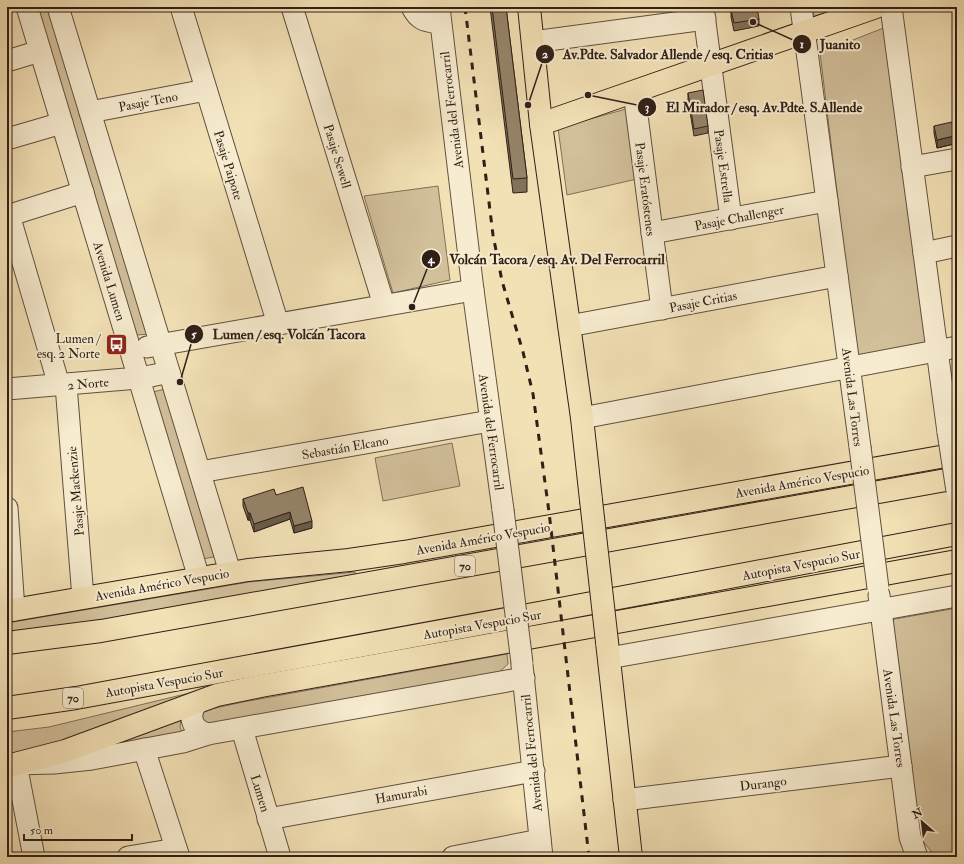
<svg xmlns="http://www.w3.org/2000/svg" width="964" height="864" viewBox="0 0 964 864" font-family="'IM FELL Double Pica',serif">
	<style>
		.green { fill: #d2c09b; stroke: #817059 }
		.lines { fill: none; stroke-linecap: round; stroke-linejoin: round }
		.minor-casing { stroke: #61503f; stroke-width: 23 }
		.major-casing { stroke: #301f17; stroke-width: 24 }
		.highway-casing { stroke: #301f17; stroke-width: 24 }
		.minor { stroke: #f7ecd0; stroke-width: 21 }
		.major { stroke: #f3e1b6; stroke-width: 22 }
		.highway { stroke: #f3e1b6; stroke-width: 22 }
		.rail { stroke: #301f17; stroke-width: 3; stroke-dasharray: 7 7; stroke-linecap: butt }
		.minor-bridge-casing { stroke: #61503f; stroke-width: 23; stroke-linecap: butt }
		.major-bridge-casing { stroke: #301f17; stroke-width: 24; stroke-linecap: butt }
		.minor-bridge { stroke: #f7ecd0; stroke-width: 21 }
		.major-bridge { stroke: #f3e1b6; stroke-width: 22 }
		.wall { fill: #80725b; stroke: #301f17 }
		.shaded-wall { fill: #685c4a; stroke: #301f17 }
		.building { fill: #95846a; stroke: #301f17 }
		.labels { text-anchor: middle; stroke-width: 4; stroke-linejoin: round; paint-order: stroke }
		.shield { fill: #f7ecd0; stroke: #6c5c4e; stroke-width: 1 }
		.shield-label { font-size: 12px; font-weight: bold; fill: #301f17 }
		.street-label { font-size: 13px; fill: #301f17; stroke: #f7ecd0 }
		.poi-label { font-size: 13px; fill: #301f17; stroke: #f7ecd0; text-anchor: end }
		.leader { fill: none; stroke: #301f17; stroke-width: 1.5 }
		.callout-dot { fill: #301f17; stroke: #f7ecd0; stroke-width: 1.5 }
		.mark-label { font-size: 12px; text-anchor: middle; font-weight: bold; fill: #fff }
		.callout-label { font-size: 14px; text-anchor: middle; font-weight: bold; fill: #301f17; stroke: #f7ecd0; stroke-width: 4; stroke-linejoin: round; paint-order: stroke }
	</style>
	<rect width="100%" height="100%" fill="#f3e1b6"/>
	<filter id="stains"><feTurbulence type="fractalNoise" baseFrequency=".005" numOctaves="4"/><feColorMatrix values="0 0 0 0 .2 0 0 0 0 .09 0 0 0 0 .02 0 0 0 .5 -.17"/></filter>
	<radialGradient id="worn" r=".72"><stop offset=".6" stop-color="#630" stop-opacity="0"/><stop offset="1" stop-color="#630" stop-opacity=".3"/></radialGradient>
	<!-- green -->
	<g class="green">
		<polygon points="35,7 47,7 151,334 136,335"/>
		<polygon points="813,7 846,7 814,17"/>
		<polygon points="886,27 926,342 857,356 820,53"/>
		<polygon points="626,109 637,179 567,195 558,128"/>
		<polygon points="438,186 450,280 393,293 364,196"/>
		<polygon points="165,389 218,556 203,559 153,392"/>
		<polygon points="452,443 460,486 383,501 375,458"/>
		<polygon points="355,572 356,577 7,636 7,623 249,582"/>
		<polygon points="957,608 957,857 936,857 921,839 889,620"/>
		<polygon points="507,654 508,664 497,674 203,725 201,711 243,702"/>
		<polygon points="210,688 147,715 7,758 7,732 49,727"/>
		<polygon points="181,718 180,727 183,734 101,749"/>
	</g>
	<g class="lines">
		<defs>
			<g id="minor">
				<polyline points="27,7 199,578"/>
				<polyline points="58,7 230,572"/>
				<polyline points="181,7 278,324"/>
				<polyline points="292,7 384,305"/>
				<path d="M 412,7 C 419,21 426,21 440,23"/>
				<polyline points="439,7 473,290 503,510"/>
				<polyline points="703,7 731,219"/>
				<polyline points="801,7 860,447"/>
				<polyline points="891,7 948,432"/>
				<polyline points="533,42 705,19"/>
				<polyline points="7,61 40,51"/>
				<polyline points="634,92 662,309"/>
				<polyline points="90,112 206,90"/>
				<polyline points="7,139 62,123"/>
				<polyline points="912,167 957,159"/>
				<polyline points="9,215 59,385"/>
				<polyline points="7,216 83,192"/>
				<polyline points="652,233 827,201"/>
				<polyline points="924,253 957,246"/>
				<polyline points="569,326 837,276"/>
				<polyline points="147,347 473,290"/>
				<polyline points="66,385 83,598"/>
				<polyline points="7,389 126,379 151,376 169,372"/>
				<polyline points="582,418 957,347"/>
				<polyline points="200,472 490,421"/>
				<polyline points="7,508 14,610"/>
				<polyline points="879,595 910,837 917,857"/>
				<polyline points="609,658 957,596"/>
				<polyline points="522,665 542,857"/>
				<path d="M 198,702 C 187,714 191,730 208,734"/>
				<polyline points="242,729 280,857"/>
				<polyline points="144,749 179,857"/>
				<polyline points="624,800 901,766"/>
				<polyline points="268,819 534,771"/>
				<polyline points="34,857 16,764 54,763 92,759 183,742 208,734 524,678"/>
				<polyline points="128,857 176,849"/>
				<polyline points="453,857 540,840"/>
			</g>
			<g id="major">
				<polyline points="529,7 541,124 582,418 591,500"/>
				<polyline points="541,124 876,7"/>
				<polyline points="7,611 248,570 349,560 404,552 957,454"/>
				<polyline points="607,642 631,857"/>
				<polyline points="7,766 65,751 217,695 261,686 957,561"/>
			</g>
			<g id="highway">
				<polyline points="7,643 101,631 957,478"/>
				<polyline points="7,708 76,698 539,613 957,534"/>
			</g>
		</defs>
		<!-- minor casing -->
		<use href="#minor" class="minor-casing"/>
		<!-- major casing -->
		<use href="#major" class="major-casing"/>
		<!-- highway casing -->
		<use href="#highway" class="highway-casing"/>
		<!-- minor -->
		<use href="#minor" class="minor"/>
		<!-- major -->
		<use href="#major" class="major"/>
		<!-- highway -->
		<use href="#highway" class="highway"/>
		<!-- rail -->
		<polyline class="rail" points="465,7 493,235 502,281 523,352 533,394 549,512 589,857"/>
		<defs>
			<g id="minor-bridge">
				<polyline points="948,432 957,491"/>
				<polyline points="860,447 878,588"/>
				<polyline points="503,510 522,663"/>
			</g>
			<polyline id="major-bridge" points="591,500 607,642"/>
		</defs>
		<!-- minor-bridge casing -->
		<use href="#minor-bridge" class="minor-bridge-casing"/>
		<!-- major-bridge casing -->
		<use href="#major-bridge" class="major-bridge-casing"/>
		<!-- minor-bridge -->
		<use href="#minor-bridge" class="minor-bridge"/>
		<!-- major-bridge -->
		<use href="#major-bridge" class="major-bridge"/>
	</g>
	<!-- wall -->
	<g class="wall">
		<polygon points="490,7 506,7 527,178 527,192 513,193"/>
		<polygon points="731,10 759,19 759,26 734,31 731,17"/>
		<polygon points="688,93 708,126 708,133 694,136 688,100"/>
		<polygon points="934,126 954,144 937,148 934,133"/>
		<polygon points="276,495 312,528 294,533 290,519 254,532 250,520 248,520 243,506 243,499"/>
	</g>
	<!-- shaded-wall -->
	<g class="shaded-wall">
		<polygon points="954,136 954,144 937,148 937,140"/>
		<polygon points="290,512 290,519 254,532 254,524"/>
		<rect x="248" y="513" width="2" height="7"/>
		<polygon points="312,521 312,528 294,533 294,526"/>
	</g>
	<!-- building -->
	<g class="building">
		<polygon points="492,7 506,7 527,178 513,179"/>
		<polygon points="748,7 757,7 759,19 734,23 731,10"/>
		<polygon points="703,90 708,126 694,129 688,93"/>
		<polygon points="952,122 954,136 937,140 934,126"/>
		<polygon points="303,487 312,521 294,526 290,512 254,524 250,513 248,513 243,499 274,489 276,495"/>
	</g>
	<!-- icons -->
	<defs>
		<symbol id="bus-square" viewBox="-11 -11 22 22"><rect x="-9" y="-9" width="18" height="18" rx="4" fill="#8f2418" stroke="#f7ecd0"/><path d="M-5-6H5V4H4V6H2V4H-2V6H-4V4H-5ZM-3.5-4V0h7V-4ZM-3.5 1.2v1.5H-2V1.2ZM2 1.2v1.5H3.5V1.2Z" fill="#fff"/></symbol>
	</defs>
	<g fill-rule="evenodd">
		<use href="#bus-square" x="104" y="332" width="25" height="25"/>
	</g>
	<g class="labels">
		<!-- shield labels -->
		<g class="shield">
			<rect x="455" y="556" width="20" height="20" rx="3"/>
			<rect x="63" y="688" width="20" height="20" rx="3"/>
		</g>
		<g class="shield-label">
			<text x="465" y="570">70</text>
			<text x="73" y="702">70</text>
		</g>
		<!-- street labels -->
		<g class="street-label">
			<text transform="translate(148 101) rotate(-11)" y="5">Pasaje Teno</text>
			<text transform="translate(451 110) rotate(-97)" y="5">Avenida del Ferrocarril</text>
			<text transform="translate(338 156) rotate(73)" y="5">Pasaje Sewell</text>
			<text transform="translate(229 165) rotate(73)" y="5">Pasaje Paipote</text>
			<text transform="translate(724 166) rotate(82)" y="5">Pasaje Estrella</text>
			<text transform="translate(646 189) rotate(83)" y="5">Pasaje Eratóstenes</text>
			<text transform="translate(739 217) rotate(-11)" y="5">Pasaje Challenger</text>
			<text transform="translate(110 281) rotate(73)" y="5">Avenida Lumen</text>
			<text transform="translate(703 301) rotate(-11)" y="5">Pasaje Critias</text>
			<text transform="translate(88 383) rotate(-5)" y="5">2 Norte</text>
			<text transform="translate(853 397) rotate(83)" y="5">Avenida Las Torres</text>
			<text transform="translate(492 432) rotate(82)" y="5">Avenida del Ferrocarril</text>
			<text transform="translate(345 447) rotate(-10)" y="5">Sebastián Elcano</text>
			<text transform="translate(802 481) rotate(-10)" y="5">Avenida Américo Vespucio</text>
			<text transform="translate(75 491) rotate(-95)" y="5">Pasaje Mackenzie</text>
			<text transform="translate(483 538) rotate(-10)" y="5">Avenida Américo Vespucio</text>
			<text transform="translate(801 564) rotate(-11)" y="5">Autopista Vespucio Sur</text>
			<text transform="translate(162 584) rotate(-10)" y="5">Avenida Américo Vespucio</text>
			<text transform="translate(482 624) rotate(-10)" y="5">Autopista Vespucio Sur</text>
			<text transform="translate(164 682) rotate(-10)" y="5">Autopista Vespucio Sur</text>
			<text transform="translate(895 718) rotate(82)" y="5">Avenida Las Torres</text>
			<text transform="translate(531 753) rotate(-96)" y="5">Avenida del Ferrocarril</text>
			<text transform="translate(763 783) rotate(-7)" y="5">Durango</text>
			<text transform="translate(261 793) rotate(73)" y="5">Lumen</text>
			<text transform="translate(401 794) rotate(-10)" y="5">Hamurabi</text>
		</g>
		<!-- poi labels -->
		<g class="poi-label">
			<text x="100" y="343">Lumen /<tspan x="100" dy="15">esq. 2 Norte</tspan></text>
		</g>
	</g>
	<!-- callouts -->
	<path class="leader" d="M753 22L802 44M528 105L545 54M588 95L647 107M412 307L431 259M180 382L194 334"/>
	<g class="callout-dot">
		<circle cx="753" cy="22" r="4"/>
		<circle cx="528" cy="105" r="4"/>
		<circle cx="588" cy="95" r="4"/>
		<circle cx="412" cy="307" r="4"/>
		<circle cx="180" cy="382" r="4"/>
		<circle cx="802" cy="44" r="10"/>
		<circle cx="545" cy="54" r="10"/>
		<circle cx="647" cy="107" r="10"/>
		<circle cx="431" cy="259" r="10"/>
		<circle cx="194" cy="334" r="10"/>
	</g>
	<g class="mark-label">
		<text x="802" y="48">1</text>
		<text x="545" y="58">2</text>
		<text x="647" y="111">3</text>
		<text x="431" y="263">4</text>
		<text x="194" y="338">5</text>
	</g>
	<g class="callout-label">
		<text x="840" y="49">Juanito</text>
		<text x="668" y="59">Av.Pdte. Salvador Allende / esq. Critias</text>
		<text x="764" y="112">El Mirador / esq. Av.Pdte. S.Allende</text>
		<text x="557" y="264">Volcán Tacora / esq. Av. Del Ferrocarril</text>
		<text x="289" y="339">Lumen / esq. Volcán Tacora</text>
	</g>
	<!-- margin -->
	<rect width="964" height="864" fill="none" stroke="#f3e1b6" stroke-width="24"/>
	<rect x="8" y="8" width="948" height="848" fill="none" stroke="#301f17" stroke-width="2"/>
	<rect x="12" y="12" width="940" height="840" fill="none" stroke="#301f17"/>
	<!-- north arrow -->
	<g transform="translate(922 822) rotate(332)" stroke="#f7ecd0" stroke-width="3" paint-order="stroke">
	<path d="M0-3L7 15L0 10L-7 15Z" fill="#301f17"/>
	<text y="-6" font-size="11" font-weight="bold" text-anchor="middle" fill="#301f17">N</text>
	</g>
	<!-- scale -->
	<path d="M24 834v6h108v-6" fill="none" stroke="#301f17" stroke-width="2"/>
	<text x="30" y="834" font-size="12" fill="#301f17" stroke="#f7ecd0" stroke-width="3" paint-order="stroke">50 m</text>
	<rect width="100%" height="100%" filter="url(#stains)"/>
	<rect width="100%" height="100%" fill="url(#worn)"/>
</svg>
